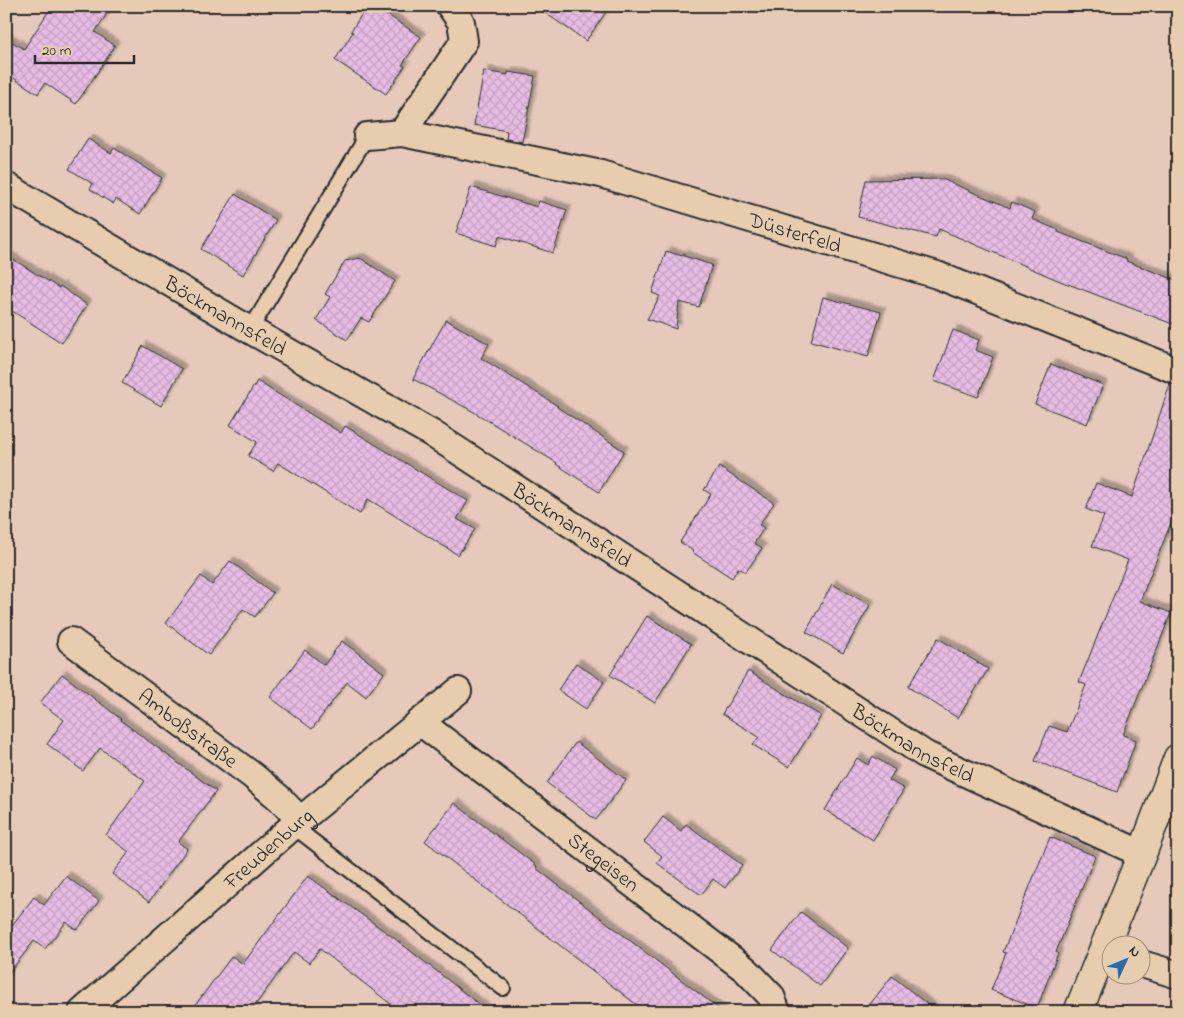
<svg xmlns="http://www.w3.org/2000/svg" width="1184" height="1018" viewBox="0 0 1184 1018" font-family="'Indie Flower',sans-serif">
	<style>
		.building { fill: url(#building-cross-hatch); stroke: #2b2b2b; filter: url(#shadow) }
		.lines { fill: none; stroke-linecap: round; stroke-linejoin: round }
		.service-casing { stroke: #2b2b2b; stroke-width: 18 }
		.minor-casing { stroke: #2b2b2b; stroke-width: 30 }
		.secondary-casing { stroke: #2b2b2b; stroke-width: 31 }
		.service { stroke: #e6cdae; stroke-width: 14 }
		.minor { stroke: #e6cdae; stroke-width: 26 }
		.secondary { stroke: #e6cdae; stroke-width: 28 }
		.labels { text-anchor: middle; stroke-width: 4; stroke-linejoin: round; paint-order: stroke }
		.street-label { font-size: 21px; fill: #2b2b2b; stroke: #e6cdae }
	</style>
	<defs>
		<pattern id="building-cross-hatch" width="8" height="8" patternUnits="userSpaceOnUse" patternTransform="scale(1.25)"><rect width="8" height="8" fill="#e5bce3"/><path d="M0 0l8 8M0 8l8-8" fill="none" stroke="#c5a2c3"/></pattern>
		<filter id="shadow"><feDropShadow dx="4.5" dy="-4.5" stdDeviation="1" flood-color="#0004"/></filter>
	</defs>
	<rect width="100%" height="100%" fill="#e6cab9"/>
	<filter id="ink" filterUnits="userSpaceOnUse"><feTurbulence type="fractalNoise" baseFrequency=".02" numOctaves="2"/><feDisplacementMap in="SourceGraphic" scale="10" xChannelSelector="R" yChannelSelector="G"/><feConvolveMatrix kernelMatrix="1 2 1 2 8 2 1 2 1" color-interpolation-filters="sRGB"/></filter>
	<g filter="url(#ink)">
		<!-- building -->
		<g class="building">
			<polygon points="52,6 112,6 95,32 115,46 76,104 45,83 38,94 6,73 6,38 24,49"/>
			<polygon points="367,6 374,6 421,37 402,65 405,66 386,94 335,60 353,32 351,31"/>
			<polygon points="535,6 610,6 586,41"/>
			<polygon points="484,71 508,75 508,72 535,76 522,142 506,139 507,131 474,125"/>
			<polygon points="88,139 111,153 114,148 162,178 140,214 116,199 113,204 90,189 93,184 69,169"/>
			<polygon points="942,179 1010,208 1012,202 1035,212 1032,219 1058,230 1058,232 1127,259 1126,261 1178,281 1178,326 1060,281 939,229 936,237 858,217 866,180"/>
			<polygon points="471,187 537,207 539,201 567,210 553,253 499,236 496,246 456,233"/>
			<polygon points="235,194 276,220 243,275 201,249"/>
			<polygon points="666,251 682,256 684,253 684,256 712,265 699,307 679,302 676,329 647,319 660,296 652,293"/>
			<polygon points="6,255 59,288 60,286 87,305 62,343 6,307"/>
			<polygon points="360,258 395,281 369,322 361,318 347,340 316,320 330,297 325,294 345,261"/>
			<polygon points="823,297 881,312 868,357 811,341"/>
			<polygon points="446,320 489,344 481,358 558,406 557,407 624,451 599,492 556,464 557,463 474,412 413,379"/>
			<polygon points="953,330 979,340 975,350 993,357 978,397 934,381"/>
			<polygon points="143,346 182,369 161,406 122,383"/>
			<polygon points="1051,364 1103,385 1087,424 1035,404"/>
			<polygon points="257,381 341,433 345,426 468,501 457,519 475,529 458,555 368,499 360,514 278,463 273,471 248,456 257,442 230,425"/>
			<polygon points="1170,384 1178,386 1178,505 1140,601 1171,613 1123,735 1136,740 1117,792 1035,761 1049,726 1067,732 1086,685 1079,682 1128,560 1092,546 1104,516 1086,509 1096,483 1132,497"/>
			<polygon points="719,467 774,503 759,525 764,528 754,543 762,548 746,572 738,568 732,578 692,552 693,551 680,542 711,494 704,490"/>
			<polygon points="230,561 273,593 255,617 243,609 209,655 166,623 201,576 212,585"/>
			<polygon points="832,584 870,605 843,653 806,632"/>
			<polygon points="647,616 691,644 655,703 610,675"/>
			<polygon points="938,638 988,669 958,718 908,687"/>
			<polygon points="342,641 384,673 366,697 347,682 312,729 270,697 305,650 324,665"/>
			<polygon points="576,663 604,682 586,709 558,690"/>
			<polygon points="748,671 821,716 789,767 753,745 759,737 722,714"/>
			<polygon points="62,674 121,719 120,720 216,791 178,842 187,849 149,902 112,874 129,852 106,835 145,781 100,748 83,771 47,744 64,720 40,703"/>
			<polygon points="576,742 626,780 596,820 547,783"/>
			<polygon points="873,756 895,770 889,780 904,789 873,840 825,810 857,758 868,765"/>
			<polygon points="454,803 537,866 536,868 723,1012 646,1012 425,841"/>
			<polygon points="663,817 681,831 686,824 742,865 725,888 713,879 701,895 657,863 662,856 644,842"/>
			<polygon points="1050,837 1095,856 1056,952 1058,953 1037,1008 991,990 1006,953 1003,952"/>
			<polygon points="66,876 99,901 77,930 66,922 45,949 34,941 6,977 6,933 34,897 44,905"/>
			<polygon points="308,876 390,935 489,1012 401,1012 320,949 309,963 294,952 250,1012 190,1012 232,956 243,964"/>
			<polygon points="801,912 848,948 820,986 772,950"/>
			<polygon points="892,976 937,1012 864,1012"/>
		</g>
		<g class="lines">
			<defs>
				<g id="service">
					<polyline points="250,330 367,136"/>
					<polyline points="293,826 503,988"/>
				</g>
				<g id="minor">
					<polyline points="402,133 464,41 461,22 450,6"/>
					<path id="s1" d="M 367,136 L 402,133 L 601,174 L 937,275 L 1178,371"/>
					<path id="s2" d="M 6,186 L 250,330 L 431,433 L 926,755 L 1142,854"/>
					<path id="s3" d="M 71,641 L 253,776 L 279,798 L 301,821"/>
					<path id="s4" d="M 420,722 L 746,970 L 771,996 L 777,1012"/>
					<polyline points="1142,964 1178,975"/>
					<path id="s5" d="M 82,1012 L 293,826 L 458,691"/>
				</g>
				<polyline id="secondary" points="1078,1012 1142,854 1178,758"/>
			</defs>
			<!-- service casing -->
			<use href="#service" class="service-casing"/>
			<!-- minor casing -->
			<use href="#minor" class="minor-casing"/>
			<!-- secondary casing -->
			<use href="#secondary" class="secondary-casing"/>
			<!-- service -->
			<use href="#service" class="service"/>
			<!-- minor -->
			<use href="#minor" class="minor"/>
			<!-- secondary -->
			<use href="#secondary" class="secondary"/>
		</g>
	</g>
	<g class="labels">
		<!-- street labels -->
		<g class="street-label">
			<text dy="7" stroke="none"><textPath href="#s1" startOffset="441">Düsterfeld</textPath></text>
			<text dy="7" stroke="none"><textPath href="#s2" startOffset="255">Böckmannsfeld</textPath></text>
			<text dy="7" stroke="none"><textPath href="#s2" startOffset="660">Böckmannsfeld</textPath></text>
			<text dy="7" stroke="none"><textPath href="#s3" startOffset="146">Amboßstraße</textPath></text>
			<text dy="7" stroke="none"><textPath href="#s2" startOffset="1065">Böckmannsfeld</textPath></text>
			<text dy="7" stroke="none"><textPath href="#s5" startOffset="248">Freudenburg</textPath></text>
			<text dy="7" stroke="none"><textPath href="#s4" startOffset="231">Stegeisen</textPath></text>
		</g>
	</g>
	<!-- margin -->
	<rect width="1184" height="1018" fill="none" stroke="#e6cdae" stroke-width="25"/>
	<rect x="12" y="12" width="1159" height="993" fill="none" stroke="#2b2b2b" stroke-width="2" filter="url(#ink)"/>
	<!-- north arrow -->
	<g transform="translate(1126 960) rotate(46)"><circle r="24" fill="#e6cdae" stroke="#9b8c7a"/>
	<path d="M0-4L9 19L0 12L-9 19Z" fill="#1f6fb2"/>
	<text y="-8" font-size="14" font-weight="bold" text-anchor="middle" fill="#2b2b2b">N</text>
	</g>
	<!-- scale -->
	<path d="M35 55v8h99v-8" fill="none" stroke="#2b2b2b" stroke-width="2.5"/>
	<text x="42" y="55" font-size="15" fill="#2b2b2b" stroke="#e6cdae" stroke-width="4" paint-order="stroke">20 m</text>
</svg>
